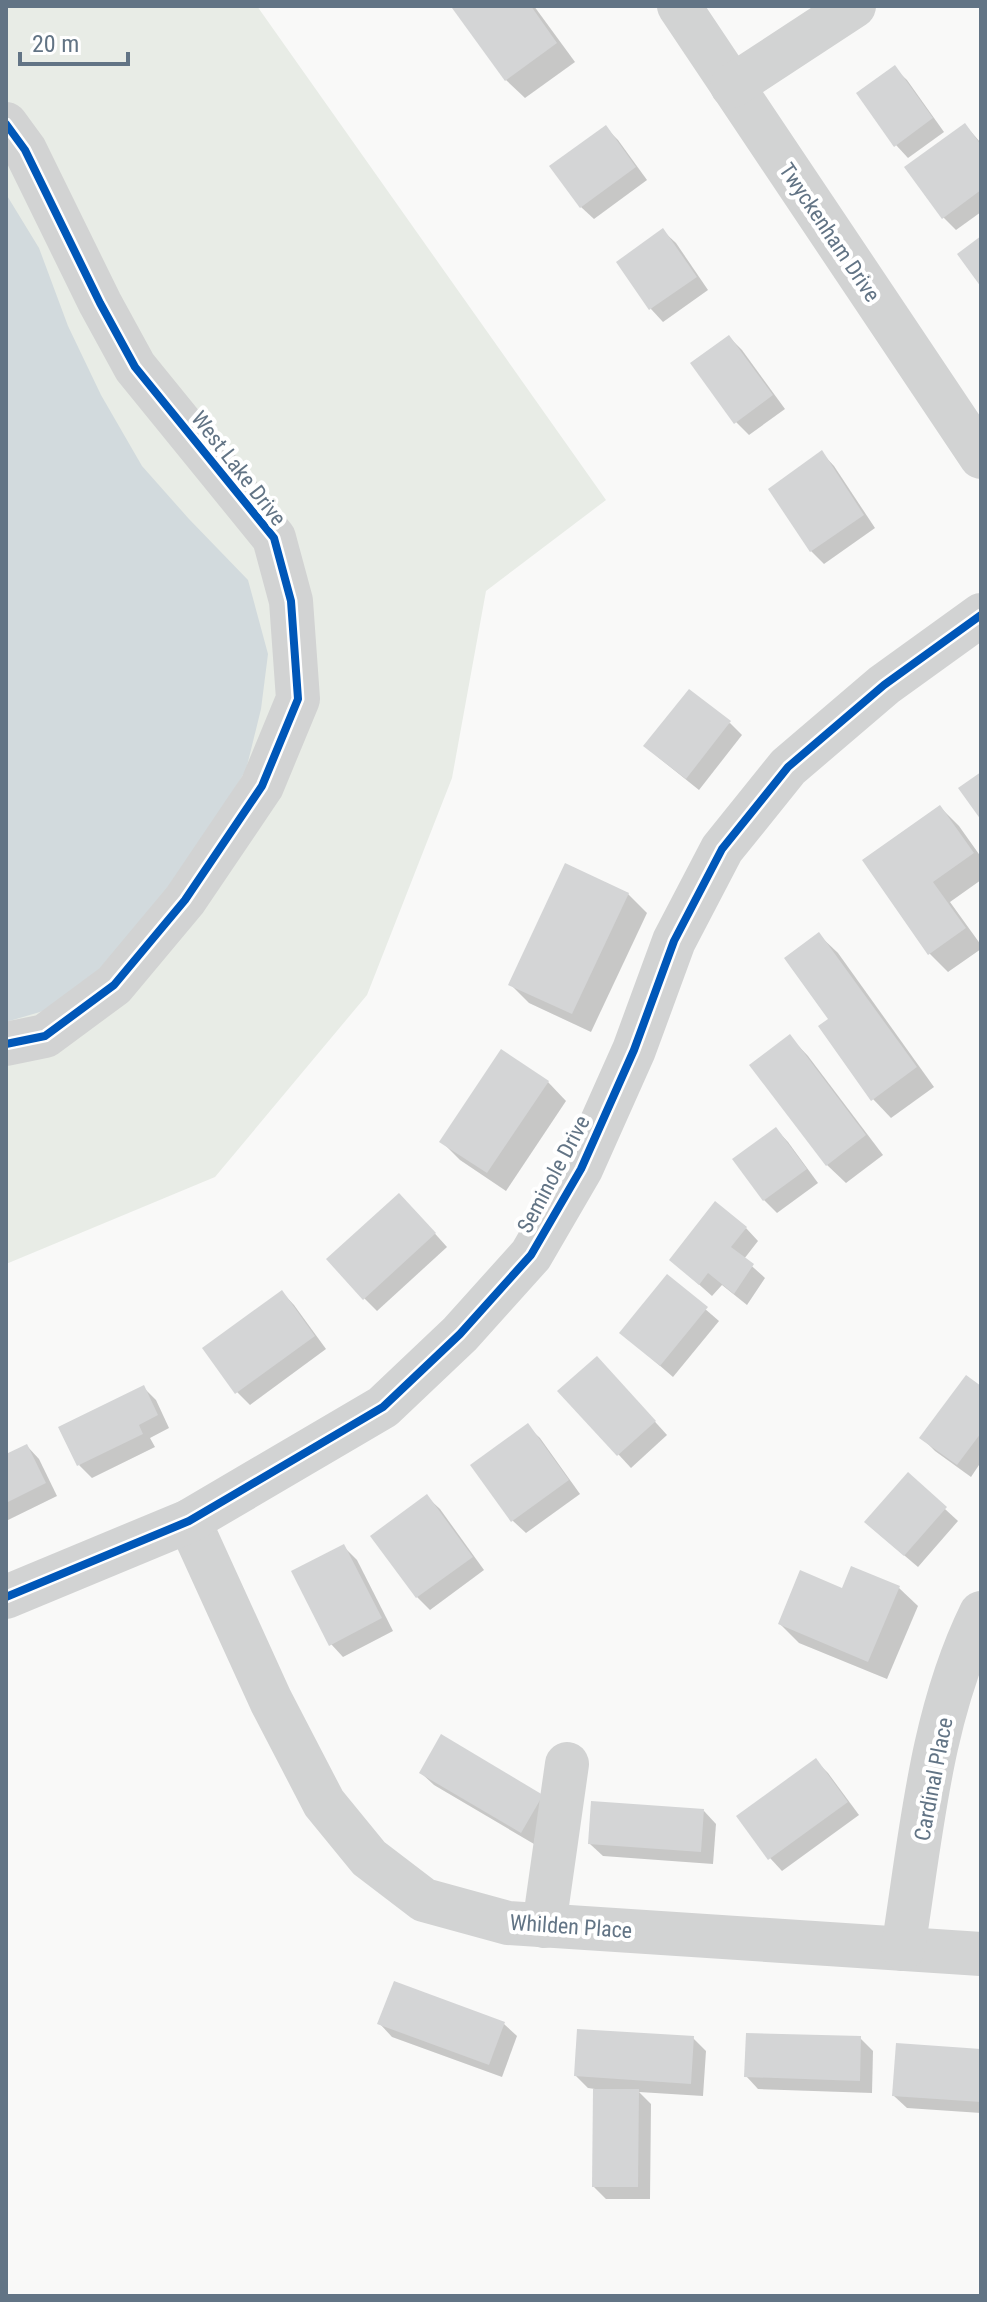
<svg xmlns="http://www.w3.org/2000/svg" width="987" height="2302" viewBox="0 0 987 2302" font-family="'Roboto Condensed',sans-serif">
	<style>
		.green { fill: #e8ece6 }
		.water { fill: #d2dadd }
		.shadow { fill: #0003 }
		.building { fill: #d4d5d6 }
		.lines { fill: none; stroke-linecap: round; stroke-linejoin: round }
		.minor { stroke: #d2d3d3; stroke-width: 44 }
		.cycleway-casing { stroke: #fff; stroke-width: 13 }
		.cycleway { stroke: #0057b8; stroke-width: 8 }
		.labels { text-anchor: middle; stroke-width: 8; stroke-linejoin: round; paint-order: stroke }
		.street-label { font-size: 22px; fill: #627485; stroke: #fff }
	</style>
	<rect width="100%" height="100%" fill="#f9f9f8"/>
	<!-- green -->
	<polygon class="green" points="6,6 257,6 606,500 486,591 452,778 367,995 215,1177 6,1264"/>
	<!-- water -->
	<polygon class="water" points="6,194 39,248 68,326 101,395 142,466 189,519 248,580 268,654 261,709 246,770 204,838 137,932 96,975 50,1009 6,1022"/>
	<!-- shadow -->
	<g class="shadow">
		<polygon points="458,6 534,6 575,62 525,98 506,80"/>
		<polygon points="894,68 907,80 944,132 908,158 896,145"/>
		<polygon points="965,125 981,143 981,212 956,230 943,217"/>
		<polygon points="606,128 618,140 647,180 594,219 581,207"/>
		<polygon points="663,231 676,243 708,290 663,322 651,309"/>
		<polygon points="729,337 742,350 785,409 749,435 736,422"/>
		<polygon points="822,453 834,466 875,528 824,564 811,551"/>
		<polygon points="730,723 742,735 699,790 659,758 646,746"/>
		<polygon points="940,807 959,826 981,857 981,880 950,902 981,945 981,949 948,972 930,954 864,861"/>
		<polygon points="628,894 647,913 591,1032 529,1003 510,984"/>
		<polygon points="819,935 838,953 934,1087 891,1118 873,1099 831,1019"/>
		<polygon points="790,1037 808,1056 883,1155 846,1183 827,1165"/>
		<polygon points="548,1082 566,1101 506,1191 460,1160 441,1141"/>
		<polygon points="776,1129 788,1142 818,1183 777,1213 764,1200 735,1159"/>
		<polygon points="412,1208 447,1247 377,1311 364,1298"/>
		<polygon points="746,1228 758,1241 744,1259 765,1278 747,1305 722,1285 712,1296 685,1272"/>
		<polygon points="668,1277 719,1321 673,1377 622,1333"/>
		<polygon points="282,1292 294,1305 326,1349 250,1405 237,1392"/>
		<polygon points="609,1371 667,1435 631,1468 560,1391"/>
		<polygon points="144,1388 156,1400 169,1428 150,1438 155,1447 92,1478 79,1465"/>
		<polygon points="981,1388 981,1462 971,1477 935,1451 922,1438"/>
		<polygon points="527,1426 540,1438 580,1494 526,1533 513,1521 473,1465"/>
		<polygon points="27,1446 39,1459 57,1496 6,1521 6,1456"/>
		<polygon points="908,1475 958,1521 918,1567 879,1534"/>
		<polygon points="427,1497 440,1509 484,1570 430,1610 417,1597"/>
		<polygon points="344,1547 357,1560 393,1631 343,1657 331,1644"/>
		<polygon points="899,1588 918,1606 887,1679 799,1643 780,1624 843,1591"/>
		<polygon points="816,1761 828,1773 859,1815 782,1871 770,1858"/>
		<polygon points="421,1773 542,1796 534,1844 434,1785"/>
		<polygon points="704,1811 716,1824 713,1864 603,1856 590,1844"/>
		<polygon points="380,2024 504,2024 517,2036 502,2077 392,2037"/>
		<polygon points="693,2038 706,2051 703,2096 639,2092 651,2104 650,2199 606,2199 594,2187 595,2089 588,2088 576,2076"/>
		<polygon points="860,2038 873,2051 872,2093 758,2089 746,2076"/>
		<polygon points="981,2051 981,2113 907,2108 894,2096"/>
	</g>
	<!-- building -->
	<g class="building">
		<polygon points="455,6 531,6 557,43 505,81 452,8"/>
		<polygon points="895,65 933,118 894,147 856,93"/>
		<polygon points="965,123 981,145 981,190 942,219 904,167"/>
		<polygon points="606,125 636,167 580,208 549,166"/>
		<polygon points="663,228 697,277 649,310 616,262"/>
		<polygon points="981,236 981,287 957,254"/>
		<polygon points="729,335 773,395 734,424 690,363"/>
		<polygon points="822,450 864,515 810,552 768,489"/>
		<polygon points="689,689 731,721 686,779 643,746"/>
		<polygon points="981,772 981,820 958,788"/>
		<polygon points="940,805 974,853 933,882 966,928 928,955 862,860"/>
		<polygon points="565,863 629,893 572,1014 508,985"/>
		<polygon points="819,932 917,1067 871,1101 818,1026 828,1019 784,958"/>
		<polygon points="790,1034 866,1135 826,1166 749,1065"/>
		<polygon points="501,1049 549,1081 487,1173 439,1142"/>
		<polygon points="776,1127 807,1169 763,1201 732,1159"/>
		<polygon points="399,1193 436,1233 363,1300 326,1259"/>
		<polygon points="715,1201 747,1227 731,1247 754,1264 734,1294 708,1273 699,1285 669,1260"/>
		<polygon points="667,1274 708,1307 660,1366 619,1333"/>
		<polygon points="282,1290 315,1336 235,1394 202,1348"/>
		<polygon points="597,1356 656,1421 617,1456 557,1391"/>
		<polygon points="966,1375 981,1386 981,1433 957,1465 919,1438"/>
		<polygon points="144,1385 158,1415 139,1425 143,1434 77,1466 58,1427"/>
		<polygon points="528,1423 569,1480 511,1522 470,1465"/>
		<polygon points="27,1444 46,1483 6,1503 6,1454"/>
		<polygon points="908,1472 947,1507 904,1556 864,1522"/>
		<polygon points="427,1494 473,1557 416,1598 370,1536"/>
		<polygon points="344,1544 382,1618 329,1646 291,1571"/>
		<polygon points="851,1566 900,1586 868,1662 778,1624 800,1570 842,1588"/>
		<polygon points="441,1734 543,1795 521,1833 419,1773"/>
		<polygon points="816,1758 848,1802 768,1860 736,1816"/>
		<polygon points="591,1801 704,1809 701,1852 588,1844"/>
		<polygon points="394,1981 505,2022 489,2065 377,2024"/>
		<polygon points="577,2029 694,2036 691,2084 574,2076"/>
		<polygon points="746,2033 861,2036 860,2081 744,2077"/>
		<polygon points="896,2043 981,2049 981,2102 892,2096"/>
		<polygon points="593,2089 639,2089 638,2187 592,2187"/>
	</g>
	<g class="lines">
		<!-- minor -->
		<g class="minor">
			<polyline points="679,6 981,457"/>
			<polyline points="732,86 854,6"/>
			<polyline points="6,124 25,150 100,303 135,367 274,538 291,601 298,699 262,786 185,900 114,985 45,1036 6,1044"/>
			<polyline points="189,1521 271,1701 324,1803 369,1858 424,1900 508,1923 981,1954"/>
			<polyline points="6,1597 189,1521 383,1407 460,1334 531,1255 581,1169 634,1050 674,941 722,849 788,767 884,685 981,615"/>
			<polyline points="544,1926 567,1764"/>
			<path d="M 903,1949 C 921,1837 930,1717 981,1613"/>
		</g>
		<defs>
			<g id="cycleway">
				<polyline points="6,124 25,150 100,303 135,367 274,538 291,601 298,699 262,786 185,900 114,985 45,1036 6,1044"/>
				<polyline points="6,1597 189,1521 383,1407 460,1334 531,1255 581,1169 634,1050 674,941 722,849 788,767 884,685 981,615"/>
			</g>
		</defs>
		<!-- cycleway casing -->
		<use href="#cycleway" class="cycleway-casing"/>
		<!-- cycleway -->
		<use href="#cycleway" class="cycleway"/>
	</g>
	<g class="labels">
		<!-- street labels -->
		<g class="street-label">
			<text transform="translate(830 232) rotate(56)" y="8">Twyckenham Drive</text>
			<text transform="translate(239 468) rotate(52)" y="8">West Lake Drive</text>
			<text transform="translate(553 1174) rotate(-62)" y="8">Seminole Drive</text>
			<text transform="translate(933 1779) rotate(-79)" y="8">Cardinal Place</text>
			<text transform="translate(571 1926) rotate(4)" y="8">Whilden Place</text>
		</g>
	</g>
	<!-- border -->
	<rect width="987" height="2302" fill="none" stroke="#627485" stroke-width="16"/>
	<!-- scale -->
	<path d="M20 52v12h108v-12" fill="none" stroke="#627485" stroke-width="4"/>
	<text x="32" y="52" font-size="24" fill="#627485" stroke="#ffffff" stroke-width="6" paint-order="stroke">20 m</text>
</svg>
